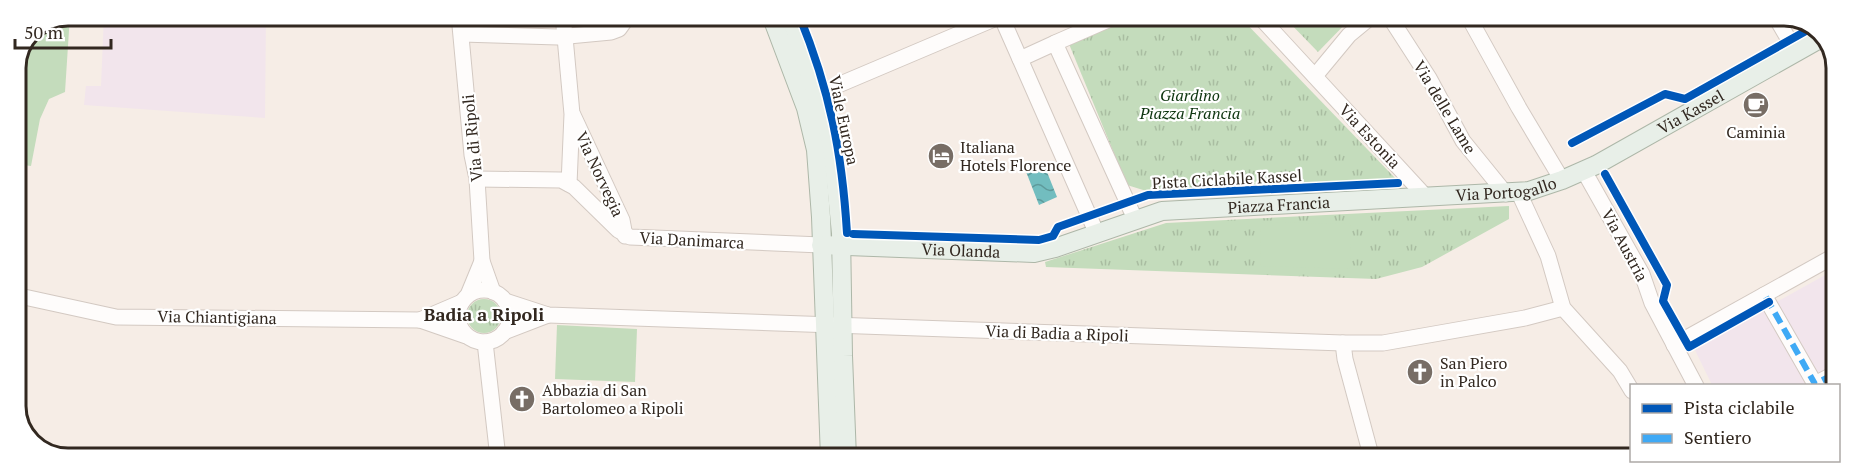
<svg xmlns="http://www.w3.org/2000/svg" width="1852" height="474" viewBox="0 0 1852 474" font-family="'PT Serif',serif">
	<style>
		.education { fill: #f2e5ec }
		.grass { fill: url(#grass-tufts) }
		.garden { fill: #c4dcbc }
		.water { fill: url(#water-waves) }
		.lines { fill: none; stroke-linecap: round; stroke-linejoin: round }
		.minor-casing { stroke: #d3c9c2; stroke-width: 17 }
		.major-casing { stroke: #adb7a8; stroke-width: 20 }
		.minor { stroke: #fefcfb; stroke-width: 15 }
		.major { stroke: #e8efe8; stroke-width: 18 }
		.quiet { stroke: #3fa9f5; stroke-width: 6; stroke-dasharray: 12 6; stroke-linecap: butt }
		.cycleway-casing { stroke: #fff; stroke-width: 11 }
		.cycleway { stroke: #0057b8; stroke-width: 8 }
		.labels { text-anchor: middle; stroke-width: 4.5; stroke-linejoin: round; paint-order: stroke }
		.park-label { font-size: 16px; font-style: italic; fill: #0c340e; stroke: #fff }
		.street-label { font-size: 16px; fill: #322820; stroke: #fff }
		.poi-label { font-size: 16px; fill: #322820; stroke: #fff; text-anchor: start }
		.neighbourhood-label { font-size: 18px; font-weight: bold; fill: #322820; stroke: #fff }
		.rim { fill: none; stroke: #322820; stroke-width: 3 }
	</style>
	<defs>
		<pattern id="grass-tufts" width="24" height="20" patternUnits="userSpaceOnUse" patternTransform="scale(1.5)"><rect width="24" height="20" fill="#c4dcbc"/><path d="M3 7l-1-3M5 7V3M7 7l1-3M15 17l-1-3M17 17v-4M19 17l1-3" fill="none" stroke="#a9bda1"/></pattern>
		<pattern id="water-waves" width="16" height="10" patternUnits="userSpaceOnUse" patternTransform="scale(1.5)"><rect width="16" height="10" fill="#72bdbf"/><path d="M0 5q4-4 8 0t8 0" fill="none" stroke="#5e9a9b"/></pattern>
	</defs>
	<rect width="100%" height="100%" fill="#f6ede6"/>
	<!-- education -->
	<g class="education">
		<polygon points="104,15 266,15 265,118 84,105 86,86 101,86"/>
		<polygon points="1836,269 1836,385 1712,385 1694,348"/>
	</g>
	<!-- grass -->
	<g class="grass">
		<polygon points="1135,16 1239,16 1396,179 1156,194 1127,185 1069,44"/>
		<polygon points="1283,16 1353,16 1318,52"/>
		<polygon points="1509,206 1509,219 1422,267 1376,279 1046,267 1045,262 1166,223"/>
		<circle cx="484" cy="316" r="17"/>
	</g>
	<!-- garden -->
	<g class="garden">
		<polygon points="70,15 65,92 49,99 40,119 31,166 15,164 15,67 31,30"/>
		<polygon points="1261,222 1351,224 1350,269 1260,266"/>
		<polygon points="557,325 637,329 635,382 555,379"/>
	</g>
	<!-- water -->
	<polygon class="water" points="1043,162 1057,197 1039,205 1025,169"/>
	<g class="lines">
		<defs>
			<g id="minor">
				<polyline points="459,15 472,155 477,179 482,261 493,292"/>
				<polyline points="563,15 572,114 569,184"/>
				<polyline points="1001,16 1020,59"/>
				<polyline points="1259,16 1426,197"/>
				<polyline points="1389,16 1429,78 1463,141 1506,194"/>
				<polyline points="1468,16 1519,108 1562,180"/>
				<polyline points="1775,16 1796,52"/>
				<polyline points="462,34 558,37 611,32 619,29 629,15"/>
				<polyline points="1055,43 1117,16"/>
				<polyline points="1315,76 1349,35 1372,16"/>
				<polyline points="817,94 1001,16"/>
				<polyline points="573,115 622,220 625,236"/>
				<polyline points="1584,171 1642,274 1652,303 1696,386"/>
				<polyline points="477,179 561,180 574,187 618,230 630,237 821,245"/>
				<polyline points="1519,193 1548,256 1563,308 1620,371 1632,391"/>
				<polyline points="1097,234 1020,59 1055,43 1135,219"/>
				<circle cx="484" cy="316" r="26"/>
				<polyline points="15,295 116,317 420,320 466,336"/>
				<polyline points="468,295 482,261"/>
				<polyline points="1764,295 1815,384 1836,373"/>
				<polyline points="505,301 548,315 1343,343 1383,343 1525,318 1563,308"/>
				<polyline points="420,320 462,302"/>
				<polyline points="504,332 548,315"/>
				<polyline points="485,342 498,458"/>
				<polyline points="1343,343 1345,359 1372,459"/>
				<polyline points="1674,345 1836,255"/>
			</g>
			<g id="major">
				<polyline points="771,15 806,108 816,150 821,217 830,458"/>
				<polyline points="790,15 829,133 834,163 841,233 843,356 847,458"/>
				<path id="s1" d="M 821,245 L 1034,253 L 1055,248 L 1162,211 L 1529,191 L 1562,180 L 1596,165 L 1825,36"/>
			</g>
		</defs>
		<!-- minor casing -->
		<use href="#minor" class="minor-casing"/>
		<!-- major casing -->
		<use href="#major" class="major-casing"/>
		<!-- minor -->
		<use href="#minor" class="minor"/>
		<!-- major -->
		<use href="#major" class="major"/>
		<!-- quiet -->
		<polyline class="quiet" points="1766,297 1815,384 1836,373"/>
		<defs>
			<g id="cycleway">
				<path d="M 799,15 C 830,91 842,152 847,233"/>
				<polyline points="1572,143 1665,94 1685,99 1813,27"/>
				<polyline points="1605,174 1667,285 1663,301 1689,347 1769,302"/>
				<polyline points="853,234 1039,240 1053,236 1058,227 1148,195 1398,183"/>
			</g>
		</defs>
		<!-- cycleway casing -->
		<use href="#cycleway" class="cycleway-casing"/>
		<!-- cycleway -->
		<use href="#cycleway" class="cycleway"/>
	</g>
	<!-- icons -->
	<defs>
		<symbol id="cafe-disc" viewBox="-11 -11 22 22"><circle r="9.5" fill="#776d65" stroke="#fff"/><path d="M-5.5-4.5H6V0H3Q3 3.5 0 3.5H-2.5Q-5.5 3.5-5.5 0ZM3-3.2v2h1.7v-2ZM-6 4.5H4V6H-6Z" fill="#fff"/></symbol>
		<symbol id="hotel-disc" viewBox="-11 -11 22 22"><circle r="9.5" fill="#776d65" stroke="#fff"/><path d="M-6-4.5h1.5V1H6V5H4.5V3h-9V5H-6ZM-4 0a1.8 1.8 0 1 1 3.6 0ZM.5 0V-2.5h3Q6-2.5 6 0Z" fill="#fff"/></symbol>
		<symbol id="church-disc" viewBox="-11 -11 22 22"><circle r="9.5" fill="#776d65" stroke="#fff"/><path d="M-1.2-6h2.4v3.5h3.3v2.4h-3.3V6h-2.4V-.1h-3.3v-2.4h3.3Z" fill="#fff"/></symbol>
	</defs>
	<g fill-rule="evenodd">
		<use href="#cafe-disc" x="1741" y="90" width="30" height="30"/>
		<use href="#hotel-disc" x="926" y="141" width="30" height="30"/>
		<use href="#church-disc" x="1405" y="357" width="30" height="30"/>
		<use href="#church-disc" x="507" y="384" width="30" height="30"/>
	</g>
	<g class="labels">
		<!-- park labels -->
		<g class="park-label">
			<text x="1190" y="101">Giardino<tspan x="1190" dy="18">Piazza Francia</tspan></text>
		</g>
		<!-- street labels -->
		<g class="street-label">
			<text transform="translate(1445 107) rotate(59)" y="6">Via delle Lame</text>
			<text dy="6" stroke="none"><textPath href="#s1" startOffset="896">Via Kassel</textPath></text>
			<text transform="translate(844 120) rotate(78)" y="6">Viale Europa</text>
			<text transform="translate(1370 136) rotate(47)" y="6">Via Estonia</text>
			<text transform="translate(472 138) rotate(-96)" y="6">Via di Ripoli</text>
			<text transform="translate(600 174) rotate(65)" y="6">Via Norvegia</text>
			<text transform="translate(1227 179) rotate(-3)" y="6">Pista Ciclabile Kassel</text>
			<text dy="6" stroke="none"><textPath href="#s1" startOffset="693">Via Portogallo</textPath></text>
			<text dy="6" stroke="none"><textPath href="#s1" startOffset="465">Piazza Francia</textPath></text>
			<text transform="translate(692 240) rotate(3)" y="6">Via Danimarca</text>
			<text transform="translate(1625 245) rotate(62)" y="6">Via Austria</text>
			<text dy="6" stroke="none"><textPath href="#s1" startOffset="140">Via Olanda</textPath></text>
			<text transform="translate(217 317) rotate(1)" y="6">Via Chiantigiana</text>
			<text transform="translate(1057 333) rotate(2)" y="6">Via di Badia a Ripoli</text>
		</g>
		<!-- poi labels -->
		<g class="poi-label">
			<text x="1756" y="138" text-anchor="middle">Caminia</text>
			<text x="960" y="153">Italiana<tspan x="960" dy="18">Hotels Florence</tspan></text>
			<text x="1440" y="369">San Piero<tspan x="1440" dy="18">in Palco</tspan></text>
			<text x="542" y="396">Abbazia di San<tspan x="542" dy="18">Bartolomeo a Ripoli</tspan></text>
		</g>
		<!-- neighbourhood labels -->
		<g class="neighbourhood-label">
			<text x="484" y="321">Badia a Ripoli</text>
		</g>
	</g>
	<!-- crop -->
	<path d="M0 0H1852V474H0ZM68 26H1784A42 42 0 0 1 1826 68V406A42 42 0 0 1 1784 448H68A42 42 0 0 1 26 406V68A42 42 0 0 1 68 26Z" fill="#fff" fill-rule="evenodd"/>
	<path class="rim" d="M68 26H1784A42 42 0 0 1 1826 68V406A42 42 0 0 1 1784 448H68A42 42 0 0 1 26 406V68A42 42 0 0 1 68 26Z"/>
	<!-- legend -->
	<rect x="1630" y="384" width="210" height="78" fill="#ffffff" stroke="#ada9a6" stroke-width="1.5"/>
	<rect x="1642" y="404" width="30" height="9" fill="#0057b8" stroke="#ada9a6" stroke-width="1.5"/>
	<text x="1684" y="414" font-size="18" fill="#322820">Pista ciclabile</text>
	<rect x="1642" y="434" width="30" height="9" fill="#3fa9f5" stroke="#ada9a6" stroke-width="1.5"/>
	<text x="1684" y="444" font-size="18" fill="#322820">Sentiero</text>
	<!-- scale -->
	<path d="M15 39v9h96v-9" fill="none" stroke="#322820" stroke-width="3"/>
	<text x="24" y="39" font-size="18" fill="#322820" stroke="#ffffff" stroke-width="4.5" paint-order="stroke">50 m</text>
</svg>
